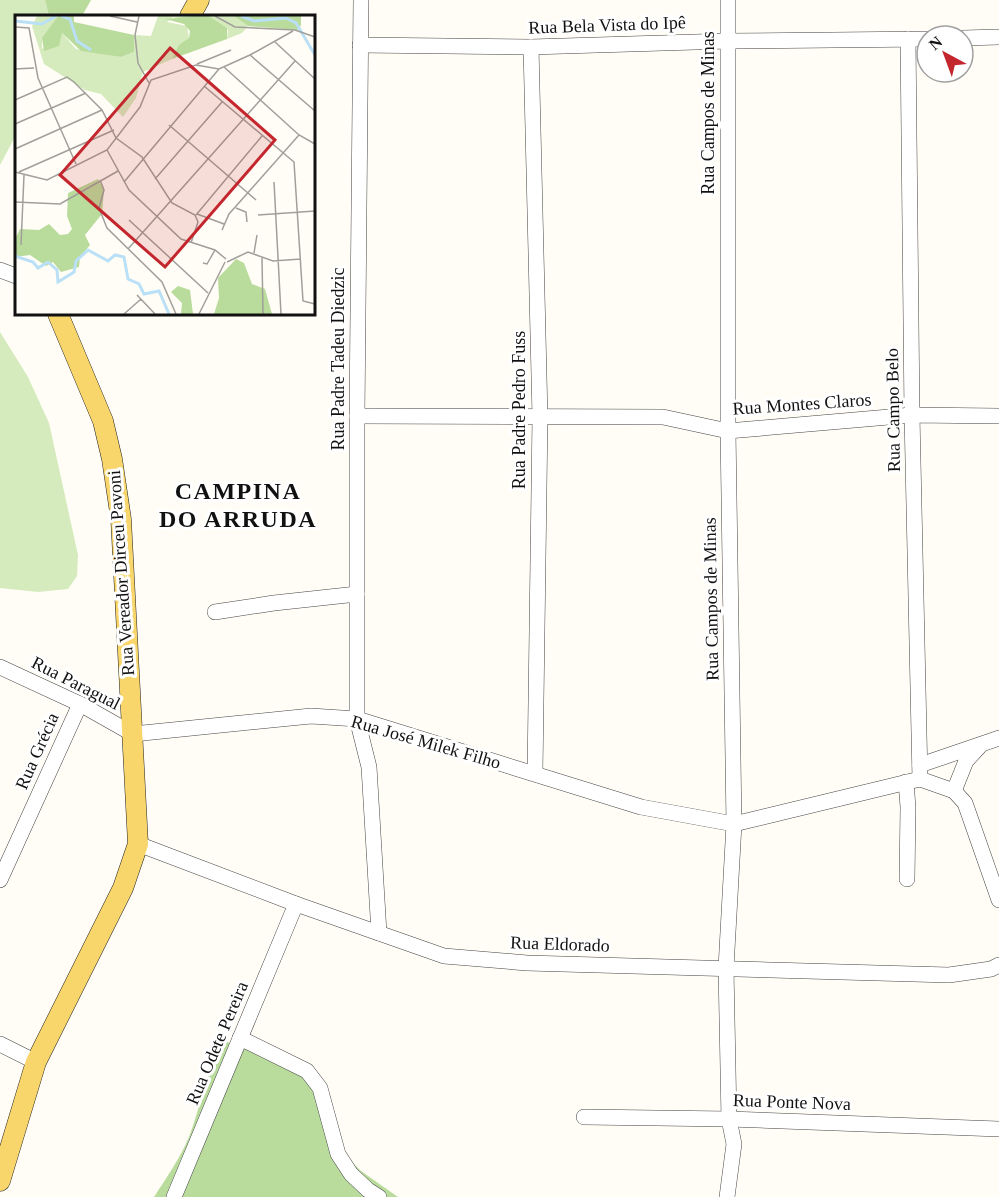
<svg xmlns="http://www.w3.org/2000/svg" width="999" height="1197" viewBox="0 0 999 1197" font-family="'Times New Roman',serif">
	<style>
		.green { fill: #d5ebbd }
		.forest { fill: #b9dc9c }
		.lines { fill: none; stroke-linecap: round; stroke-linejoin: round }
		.minor-casing { stroke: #444; stroke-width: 16 }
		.major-casing { stroke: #222; stroke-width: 21 }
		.minor { stroke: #fff; stroke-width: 15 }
		.major { stroke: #f9d66b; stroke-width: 20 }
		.labels { text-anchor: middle; stroke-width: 6; stroke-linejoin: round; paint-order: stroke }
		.street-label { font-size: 18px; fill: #111; stroke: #fff }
		.district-label { font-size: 24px; font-weight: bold; letter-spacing: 1.5px; fill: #111; stroke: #fff }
		.inset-river { fill: none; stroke: #b9e0f7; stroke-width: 3 }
		.inset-road { fill: none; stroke: #a09f9a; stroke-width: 1.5 }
		.view { fill: #c4262e; fill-opacity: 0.15; stroke: #c4262e; stroke-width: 3 }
		.inset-edge { fill: none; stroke: #111; stroke-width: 3 }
	</style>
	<rect width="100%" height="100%" fill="#fffdf5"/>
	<!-- green -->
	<g class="green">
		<polygon points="0,0 45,0 49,16 16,16 16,135 0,165"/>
		<polygon points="0,332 28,377 49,423 78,555 77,576 68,589 38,592 0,588"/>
	</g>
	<!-- forest -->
	<g class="forest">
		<polygon points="45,0 91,0 82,16 49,16"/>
		<path d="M 227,1042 L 257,1051 L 307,1075 L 347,1157 L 361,1171 L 398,1197 L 154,1197 C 167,1177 180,1158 189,1137 C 202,1103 205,1072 227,1042 Z"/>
	</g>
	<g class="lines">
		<defs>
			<g id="minor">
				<polyline points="361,0 357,416 357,719 369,767 379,933"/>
				<polyline points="963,38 999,37"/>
				<polyline points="908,39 912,415 920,779"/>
				<polyline points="360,45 531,47 728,41 927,39"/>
				<polyline points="531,47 540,417 535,773"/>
				<polyline points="0,270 16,276"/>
				<polyline points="357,416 663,417 728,431 912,415 999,416"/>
				<polyline points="215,612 274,603 357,594"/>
				<polyline points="0,667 80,704 133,734 311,716 357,719 641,807 734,824 920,779 954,791 965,803 999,900"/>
				<polyline points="920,765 999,738"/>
				<polyline points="906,782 908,807 907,879"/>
				<polyline points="954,791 966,761 979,747"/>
				<polyline points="138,844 296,904 444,956 527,963 949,975 991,969 999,965"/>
				<polyline points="0,880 80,704"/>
				<polyline points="240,1038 307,1071 320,1088 338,1154 351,1174 368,1190 379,1197"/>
				<polyline points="0,1044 36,1062"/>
				<polyline points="584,1117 729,1119 999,1129"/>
				<polyline points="174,1197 296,904"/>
				<polyline points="727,1197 734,1144 729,1119 726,968 734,824 728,431 728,0"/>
			</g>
			<g id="major">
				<polyline points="190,16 199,0"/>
				<polyline points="0,1181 36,1062 123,888 138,844 121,519 112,459 103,421 58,314"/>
			</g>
		</defs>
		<!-- minor casing -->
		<use href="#minor" class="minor-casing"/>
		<!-- major casing -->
		<use href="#major" class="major-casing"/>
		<!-- minor -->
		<use href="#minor" class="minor"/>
		<!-- major -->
		<use href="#major" class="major"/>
	</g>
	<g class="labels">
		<!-- street labels -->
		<g class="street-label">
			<text transform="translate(607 25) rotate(-2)" y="6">Rua Bela Vista do Ipê</text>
			<text transform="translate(708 113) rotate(-90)" y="6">Rua Campos de Minas</text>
			<text transform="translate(338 359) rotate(-90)" y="6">Rua Padre Tadeu Diedzic</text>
			<text transform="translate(802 404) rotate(-4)" y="6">Rua Montes Claros</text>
			<text transform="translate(519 410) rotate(-90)" y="6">Rua Padre Pedro Fuss</text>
			<text transform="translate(893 410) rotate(-91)" y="6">Rua Campo Belo</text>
			<text transform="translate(121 573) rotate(-94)" y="6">Rua Vereador Dirceu Pavoni</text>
			<text transform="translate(711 599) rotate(-91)" y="6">Rua Campos de Minas</text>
			<text transform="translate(76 683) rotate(27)" y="6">Rua Paragual</text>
			<text transform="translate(426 742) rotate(16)" y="6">Rua José Milek Filho</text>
			<text transform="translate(37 751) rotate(-66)" y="6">Rua Grécia</text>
			<text transform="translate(560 944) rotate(2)" y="6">Rua Eldorado</text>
			<text transform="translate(217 1043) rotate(-67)" y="6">Rua Odete Pereira</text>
			<text transform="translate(792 1102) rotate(2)" y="6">Rua Ponte Nova</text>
		</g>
		<!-- district labels -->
		<g class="district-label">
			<text x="238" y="499">CAMPINA<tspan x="238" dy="28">DO ARRUDA</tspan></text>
		</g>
	</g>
	<!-- overview -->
	<g transform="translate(15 15)">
		<rect width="300" height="300" fill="#fffdf5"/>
		<path d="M 22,1 L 43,1 L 27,26 L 27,34 L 47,18 L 61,34 L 106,42 L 119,37 L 119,20 L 136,21 L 143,1 L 181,1 L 172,5 L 158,2 L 152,7 L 172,11 L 174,23 L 157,44 L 128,57 L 121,83 L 108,102 L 86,79 L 70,75 L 29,49 L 17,11 ZM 194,1 L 219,1 L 233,11 L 227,18 L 212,24 L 213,15 Z" fill="#d5ebbd"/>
		<path d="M 43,1 L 59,1 L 59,7 L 119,20 L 119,37 L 106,42 L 66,36 L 47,18 L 44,31 L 29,36 L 27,23 ZM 181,1 L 194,1 L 212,13 L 212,24 L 157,44 L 164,30 L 174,23 L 175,16 L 169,9 L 150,4 ZM 219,1 L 286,1 L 286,10 L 283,15 L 233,11 ZM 83,164 L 89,175 L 87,199 L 70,220 L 75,230 L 65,242 L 64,252 L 46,257 L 38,247 L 31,251 L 15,240 L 0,242 L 0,224 L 5,214 L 24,215 L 34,209 L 45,220 L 53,219 L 57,214 L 52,201 L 53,178 ZM 221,244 L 229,248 L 237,269 L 250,274 L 257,299 L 199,299 L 204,283 L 203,263 ZM 163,271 L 175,275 L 178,299 L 166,299 L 167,288 L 156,277 Z" fill="#b9dc9c"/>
		<path class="inset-river" d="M 46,1 L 55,4 L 62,26 L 76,35M 226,1 L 239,6 L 271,3 L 281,8 L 300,40M 0,6 L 27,9 L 41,1M 0,241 L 18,247 L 23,253 L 33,247 L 42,255 L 43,267 L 59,257 L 61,246 L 73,235 L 93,246 L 100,240 L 109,242 L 113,264 L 124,269 L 129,279 L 144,276 L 154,299"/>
		<path class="inset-road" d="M 95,1 L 122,7M 124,1 L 120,20 L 123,48 L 134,68M 200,1 L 220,12 L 280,15 L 300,22M 0,12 L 14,13 L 23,63 L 61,149M 260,27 L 300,64M 235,40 L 278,16M 182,49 L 216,35M 209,52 L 284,120 L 300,129M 0,54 L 19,53M 189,71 L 279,147 L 288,286 L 300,289M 0,85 L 52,62 L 59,67 L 87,95 L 101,123 L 127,142 L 157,188 L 180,200 L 183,207 L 176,228M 0,109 L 71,78M 154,110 L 241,185M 0,134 L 87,95M 92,135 L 114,175 L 166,224 L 200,235 L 211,244M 0,157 L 32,165 L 92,135 L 125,92 L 136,65 L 181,50 L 204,54 L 235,40 L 300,96M 4,157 L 99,115M 140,164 L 207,87M 85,165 L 89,175 L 84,193 L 92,213 L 147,267 L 161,299M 109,167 L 204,54M 259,167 L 266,299M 0,187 L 45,189 L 103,156M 221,193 L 231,197 L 232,207M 182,199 L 209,209M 181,200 L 247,121M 243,200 L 300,196M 114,205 L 193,278M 207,215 L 214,199 L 284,120M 6,230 L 9,160M 113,234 L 280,46M 239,238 L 242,220M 247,243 L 248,299M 212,247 L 233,237 L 258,246 L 286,244M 188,248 L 192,249 L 200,235M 122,280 L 140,299M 109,299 L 126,284M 184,299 L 210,247"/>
		<path class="view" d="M 155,33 L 260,125 L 150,252 L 45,160 Z"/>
		<rect width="300" height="300" class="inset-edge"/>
	</g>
	<!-- north arrow -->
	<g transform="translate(945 54) rotate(319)"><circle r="28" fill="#ffffff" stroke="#a0a0a0" stroke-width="1.5"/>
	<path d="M0-4.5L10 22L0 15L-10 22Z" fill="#c4262e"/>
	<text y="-9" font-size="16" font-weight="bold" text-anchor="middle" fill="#111111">N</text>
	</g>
</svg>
